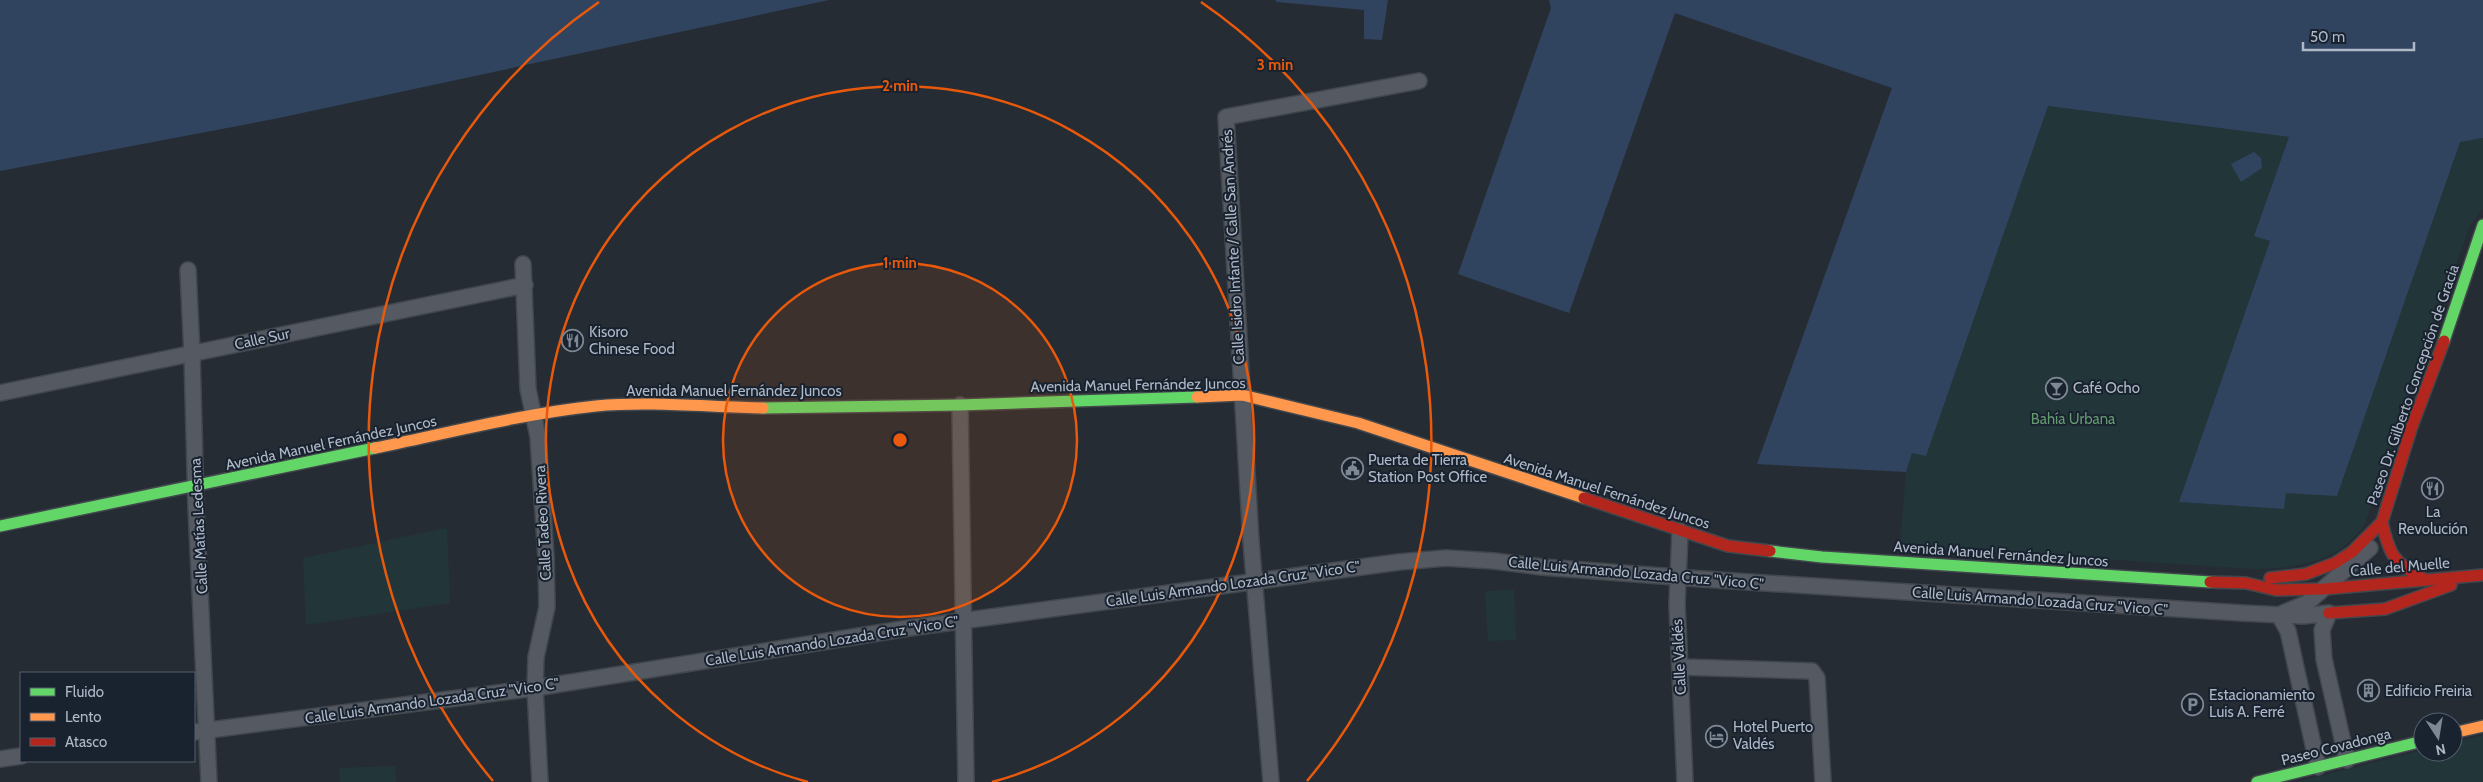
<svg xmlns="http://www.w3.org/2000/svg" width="2483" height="782" viewBox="0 0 2483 782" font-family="Cabin,sans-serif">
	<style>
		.green { fill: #22363a }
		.water { fill: #31445f }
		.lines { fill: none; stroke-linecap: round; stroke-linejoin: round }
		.street-casing { stroke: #42474d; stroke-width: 18 }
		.fast-casing { stroke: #42474d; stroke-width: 14 }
		.slow-casing { stroke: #42474d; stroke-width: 14 }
		.jam-casing { stroke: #42474d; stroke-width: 14 }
		.street { stroke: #555a62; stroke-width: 15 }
		.fast { stroke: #63d668; stroke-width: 11 }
		.slow { stroke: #ff974d; stroke-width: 11 }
		.jam { stroke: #b3261e; stroke-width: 11 }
		.ring { fill: none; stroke: #e8590c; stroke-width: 2.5 }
		.labels { text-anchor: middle; stroke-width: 4; stroke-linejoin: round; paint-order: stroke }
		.street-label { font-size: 15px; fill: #aeb8c7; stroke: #19222f }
		.poi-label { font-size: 15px; fill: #aeb8c7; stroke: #19222f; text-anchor: start }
		.park-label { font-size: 15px; fill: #64996f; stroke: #19222f }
		.centre { fill: #e8590c; stroke: #19222f; stroke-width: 2.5 }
		.ring-label { font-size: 15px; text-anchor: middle; font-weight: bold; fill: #e8590c; stroke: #19222f; stroke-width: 4; stroke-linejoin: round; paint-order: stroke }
	</style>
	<rect width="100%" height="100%" fill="#262c34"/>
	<!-- green -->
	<g class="green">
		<path d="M 2047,106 L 2289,137 L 2254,236 L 2270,241 L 2180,502 L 2284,509 L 2286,493 L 2436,208 L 2460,142 L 2483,138 L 2483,209 L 2470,225 L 2365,523 C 2341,562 2296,568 2254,569 L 1900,546 L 1906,472 L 1912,453 L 1926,455 Z"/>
		<polygon points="447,528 450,603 306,625 303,558"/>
		<polygon points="1514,590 1516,640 1488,641 1485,591"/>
		<polygon points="2483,735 2483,782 2297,782 2423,750 2453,752 2453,743"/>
		<polygon points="395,766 396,782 340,782 339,768"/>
	</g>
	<!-- water -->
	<g class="water">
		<polygon points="0,0 829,0 274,119 0,171"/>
		<polygon points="1275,0 1388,0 1382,40 1364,39 1364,10 1277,2"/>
		<polygon points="1549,0 2483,0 2483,138 2460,142 2337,496 2286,493 2284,509 2179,502 2270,241 2254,236 2289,137 2048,106 1926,456 1912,453 1906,472 1757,464 1892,88 1675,13 1569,313 1458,274 1551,8"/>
		<polygon points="2254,152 2261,158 2262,168 2241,182 2231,164"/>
	</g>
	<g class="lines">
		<defs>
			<g id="street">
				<polyline points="523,264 528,389 538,437 546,557 547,607 536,657 535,688 540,782"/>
				<polyline points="188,270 192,354 196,507 209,782"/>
				<polyline points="0,393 525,285"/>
				<polyline points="960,405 966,782"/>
				<polyline points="1680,531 1677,605 1685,782"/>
				<polyline points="2283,613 2307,603 2370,548"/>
				<polyline points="2279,615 2288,631 2318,767"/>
				<polyline points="1680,667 1812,671 1817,678 1823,782"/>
				<polyline points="194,732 535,688 909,628 1399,562 1446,558 1494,561 1542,567 1702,579 2242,613 2303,616 2329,613 2322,630 2324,659 2347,760"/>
				<polyline points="0,759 21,756"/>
				<polyline points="1271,782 1251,541 1226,117 1419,81"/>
			</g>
			<g id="fast">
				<polyline points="2444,341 2483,225"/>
				<polyline points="763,408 960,405 1197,397"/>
				<polyline points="0,526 375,448"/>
				<polyline points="1770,551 1822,557 2210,582"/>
				<polyline points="2257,782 2423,741"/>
			</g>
			<g id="slow">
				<polyline points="1197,397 1242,395 1358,423 1584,498"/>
				<path d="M 375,448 C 448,433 521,414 596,406 C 651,401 707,407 763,408"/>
				<polyline points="2453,733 2483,726"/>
			</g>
			<g id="jam">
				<polyline points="1584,498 1728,546 1770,551"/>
				<path d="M 2382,522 C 2389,555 2394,563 2424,579"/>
				<polyline points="2270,578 2306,574 2335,563 2352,552 2382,522 2412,426 2444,341"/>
				<polyline points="2210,582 2246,583 2276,590 2324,589 2483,575"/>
				<polyline points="2329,613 2385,609 2451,585"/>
			</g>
		</defs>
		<!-- street casing -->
		<use href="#street" class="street-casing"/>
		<!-- fast casing -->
		<use href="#fast" class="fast-casing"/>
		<!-- slow casing -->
		<use href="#slow" class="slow-casing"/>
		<!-- jam casing -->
		<use href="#jam" class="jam-casing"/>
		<!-- street -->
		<use href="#street" class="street"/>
		<!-- fast -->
		<use href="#fast" class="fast"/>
		<!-- slow -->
		<use href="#slow" class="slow"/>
		<!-- jam -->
		<use href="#jam" class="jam"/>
	</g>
	<!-- distance rings -->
	<circle cx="900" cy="440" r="177" fill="#e8590c" fill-opacity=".12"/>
	<g class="ring">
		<circle cx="900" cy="440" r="177"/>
		<path d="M808 782A354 354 0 1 1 992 782"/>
		<path d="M493 781A531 531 0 0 1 599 2M1201 2A531 531 0 0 1 1307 781"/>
	</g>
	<!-- icons -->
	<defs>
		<symbol id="restaurant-ring" viewBox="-11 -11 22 22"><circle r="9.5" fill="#19222f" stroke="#7e8794" stroke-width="1.5"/><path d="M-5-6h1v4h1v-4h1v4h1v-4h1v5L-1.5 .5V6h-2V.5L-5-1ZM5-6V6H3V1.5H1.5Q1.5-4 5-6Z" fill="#7e8794"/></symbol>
		<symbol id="bar-ring" viewBox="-11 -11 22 22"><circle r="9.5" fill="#19222f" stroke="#7e8794" stroke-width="1.5"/><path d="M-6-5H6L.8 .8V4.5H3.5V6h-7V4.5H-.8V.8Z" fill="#7e8794"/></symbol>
		<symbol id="civic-ring" viewBox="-11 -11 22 22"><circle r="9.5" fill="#19222f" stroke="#7e8794" stroke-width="1.5"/><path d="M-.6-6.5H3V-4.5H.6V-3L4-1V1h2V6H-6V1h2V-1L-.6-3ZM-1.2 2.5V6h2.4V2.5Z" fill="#7e8794"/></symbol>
		<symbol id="building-ring" viewBox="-11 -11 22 22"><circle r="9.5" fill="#19222f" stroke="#7e8794" stroke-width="1.5"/><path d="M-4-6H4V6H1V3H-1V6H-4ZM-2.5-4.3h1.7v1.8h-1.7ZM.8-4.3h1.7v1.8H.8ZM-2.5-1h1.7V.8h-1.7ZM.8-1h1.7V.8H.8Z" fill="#7e8794"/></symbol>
		<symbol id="parking-ring" viewBox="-11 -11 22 22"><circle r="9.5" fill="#19222f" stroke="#7e8794" stroke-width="1.5"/><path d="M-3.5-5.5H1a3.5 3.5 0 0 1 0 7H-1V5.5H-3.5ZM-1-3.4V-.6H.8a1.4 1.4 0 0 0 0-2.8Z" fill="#7e8794"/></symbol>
		<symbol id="hotel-ring" viewBox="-11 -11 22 22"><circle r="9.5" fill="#19222f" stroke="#7e8794" stroke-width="1.5"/><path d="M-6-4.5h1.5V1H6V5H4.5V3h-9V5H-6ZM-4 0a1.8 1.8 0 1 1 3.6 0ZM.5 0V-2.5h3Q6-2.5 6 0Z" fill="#7e8794"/></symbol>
	</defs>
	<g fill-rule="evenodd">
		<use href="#restaurant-ring" x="560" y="328" width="25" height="25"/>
		<use href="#bar-ring" x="2044" y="376" width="25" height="25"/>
		<use href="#civic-ring" x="1340" y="456" width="25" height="25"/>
		<use href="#restaurant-ring" x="2420" y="476" width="25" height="25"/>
		<use href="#building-ring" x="2356" y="678" width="25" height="25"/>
		<use href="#parking-ring" x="2180" y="692" width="25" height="25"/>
		<use href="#hotel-ring" x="1704" y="724" width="25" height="25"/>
	</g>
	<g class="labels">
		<!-- street labels -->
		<g class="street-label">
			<text transform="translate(1233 247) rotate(-93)" y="5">Calle Isidro Infante / Calle San Andrés</text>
			<text transform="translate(262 339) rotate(-12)" y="5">Calle Sur</text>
			<text transform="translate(1138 385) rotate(-1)" y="5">Avenida Manuel Fernández Juncos</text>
			<text transform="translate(2413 385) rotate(-71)" y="5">Paseo Dr. Gilberto Concepción de Gracia</text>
			<text x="734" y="396">Avenida Manuel Fernández Juncos</text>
			<text transform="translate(331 443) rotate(-12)" y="5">Avenida Manuel Fernández Juncos</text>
			<text transform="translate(1607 491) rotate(18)" y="5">Avenida Manuel Fernández Juncos</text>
			<text transform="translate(543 523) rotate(-93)" y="5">Calle Tadeo Rivera</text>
			<text transform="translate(199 526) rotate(-93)" y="5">Calle Matías Ledesma</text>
			<text transform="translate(2001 554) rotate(4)" y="5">Avenida Manuel Fernández Juncos</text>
			<text transform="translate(2400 567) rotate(-5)" y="5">Calle del Muelle</text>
			<text transform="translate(1636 573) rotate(5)" y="5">Calle Luis Armando Lozada Cruz "Vico C"</text>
			<text transform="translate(1233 584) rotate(-8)" y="5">Calle Luis Armando Lozada Cruz "Vico C"</text>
			<text transform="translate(2040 601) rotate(4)" y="5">Calle Luis Armando Lozada Cruz "Vico C"</text>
			<text transform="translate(832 641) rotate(-9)" y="5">Calle Luis Armando Lozada Cruz "Vico C"</text>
			<text transform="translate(1679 657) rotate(-93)" y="5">Calle Valdés</text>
			<text transform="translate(432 701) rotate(-8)" y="5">Calle Luis Armando Lozada Cruz "Vico C"</text>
			<text transform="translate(2336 747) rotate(-14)" y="5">Paseo Covadonga</text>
		</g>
		<!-- poi labels -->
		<g class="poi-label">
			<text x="589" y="337">Kisoro<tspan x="589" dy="17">Chinese Food</tspan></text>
			<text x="2073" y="393">Café Ocho</text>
			<text x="1368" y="465">Puerta de Tierra<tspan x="1368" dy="17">Station Post Office</tspan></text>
			<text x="2433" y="517" text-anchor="middle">La<tspan x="2433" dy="17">Revolución</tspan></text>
			<text x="2385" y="696">Edificio Freiria</text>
			<text x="2209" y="700">Estacionamiento<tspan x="2209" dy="17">Luis A. Ferré</tspan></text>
			<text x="1733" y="732">Hotel Puerto<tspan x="1733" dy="17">Valdés</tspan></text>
		</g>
		<!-- park labels -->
		<g class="park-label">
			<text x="2073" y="424">Bahía Urbana</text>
		</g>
	</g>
	<circle cx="900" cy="440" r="8" class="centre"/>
	<g class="ring-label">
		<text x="1275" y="70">3 min</text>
		<text x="900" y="91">2 min</text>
		<text x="900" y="268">1 min</text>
	</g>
	<!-- legend -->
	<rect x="20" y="672" width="175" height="90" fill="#19222f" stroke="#555e6c"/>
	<rect x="30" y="688" width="25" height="8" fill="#63d668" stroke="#555e6c"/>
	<text x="65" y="697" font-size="15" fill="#aeb8c7">Fluido</text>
	<rect x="30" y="713" width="25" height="8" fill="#ff974d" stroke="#555e6c"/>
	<text x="65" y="722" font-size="15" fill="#aeb8c7">Lento</text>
	<rect x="30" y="738" width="25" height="8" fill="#b3261e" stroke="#555e6c"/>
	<text x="65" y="747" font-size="15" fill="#aeb8c7">Atasco</text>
	<!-- north arrow -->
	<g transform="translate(2438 737) rotate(168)"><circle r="24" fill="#19222f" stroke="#555e6c"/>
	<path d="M0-4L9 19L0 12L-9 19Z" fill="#7e8794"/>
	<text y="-8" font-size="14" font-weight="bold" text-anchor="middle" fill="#aeb8c7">N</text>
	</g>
	<!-- scale -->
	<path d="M2303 42v8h111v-8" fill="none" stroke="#aeb8c7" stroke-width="2.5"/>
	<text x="2310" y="42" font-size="15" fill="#aeb8c7" stroke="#19222f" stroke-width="4" paint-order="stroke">50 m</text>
</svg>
